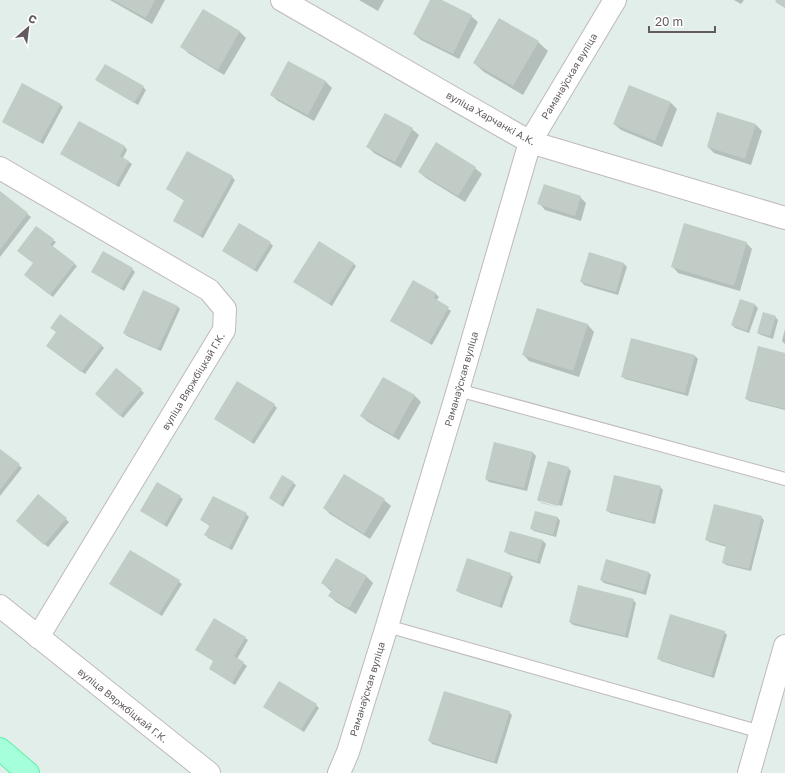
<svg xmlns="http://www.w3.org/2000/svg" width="785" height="773" viewBox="0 0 785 773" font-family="'Golos Text',sans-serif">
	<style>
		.shadow { fill: #0003 }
		.building { fill: #c1ccc6 }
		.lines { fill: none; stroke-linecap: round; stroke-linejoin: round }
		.service-casing { stroke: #bfb8bc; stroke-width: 14 }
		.minor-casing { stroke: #bfb8bc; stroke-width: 24 }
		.primary-casing { stroke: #57f3a2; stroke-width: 24 }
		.service { stroke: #fff; stroke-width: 12 }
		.minor { stroke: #fff; stroke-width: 22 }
		.primary { stroke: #a6ffdb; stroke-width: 22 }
		.labels { text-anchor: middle; stroke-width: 3.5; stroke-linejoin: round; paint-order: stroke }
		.street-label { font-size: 10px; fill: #635b61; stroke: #fff }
	</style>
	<rect width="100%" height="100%" fill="#e2eee9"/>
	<!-- shadow -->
	<g class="shadow">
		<polygon points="110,0 165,0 152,24"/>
		<polygon points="359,0 384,0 378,11"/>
		<polygon points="431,0 439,0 471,16 478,22 459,59 421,40 414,34"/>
		<polygon points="734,0 744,0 741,4"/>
		<polygon points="204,10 240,32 246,38 224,75 188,53 182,47"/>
		<polygon points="538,42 548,51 523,95 484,72 474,63"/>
		<polygon points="97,80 143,87 146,90 138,105"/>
		<polygon points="325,81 332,88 314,121 278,101 271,95"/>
		<polygon points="671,103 677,109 662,147 621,130 614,124"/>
		<polygon points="60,104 63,107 43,144 6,124 3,122"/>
		<polygon points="79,122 125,147 127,150 123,158 132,164 119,187 64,156"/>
		<polygon points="756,125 762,131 751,165 714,153 708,147"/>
		<polygon points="412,129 419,135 401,168 374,153 368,147"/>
		<polygon points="475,168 482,174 465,202 426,178 419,172"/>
		<polygon points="232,177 235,180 203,238 174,221 185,201 167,189"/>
		<polygon points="0,193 31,217 0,257"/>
		<polygon points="580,197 586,203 581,221 545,210 539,203"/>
		<polygon points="53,240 56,242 52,247 77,266 53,297 28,278 34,263"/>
		<polygon points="270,243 273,246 257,272 223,251"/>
		<polygon points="746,243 752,249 740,291 678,273 672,266"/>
		<polygon points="590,254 624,264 627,267 618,295 584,285 582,282"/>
		<polygon points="354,264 356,266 332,306 298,284"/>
		<polygon points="132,269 135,272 124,291 93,272"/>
		<polygon points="413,281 436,294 439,297 436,301 451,311 432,345 391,321"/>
		<polygon points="741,300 755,305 758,308 749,333 735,328 732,325"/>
		<polygon points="177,306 180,309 161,351 127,336 124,333"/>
		<polygon points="537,309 588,325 594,332 579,377 529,361 523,354"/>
		<polygon points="775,317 778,320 773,339 761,335 758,333"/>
		<polygon points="785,329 785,344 782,341"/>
		<polygon points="57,333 101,345 104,348 85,374 50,348"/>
		<polygon points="785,354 785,410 749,401 746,398"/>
		<polygon points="695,356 698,359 688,396 625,379 622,376"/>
		<polygon points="117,369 144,393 123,418 99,397"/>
		<polygon points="383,378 415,396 421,402 399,440 368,422 361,416"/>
		<polygon points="274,405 277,408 254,444 215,419"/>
		<polygon points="494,444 533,453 536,456 527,491 489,482 486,479"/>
		<polygon points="0,450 22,468 0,496"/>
		<polygon points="568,468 571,471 562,506 540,500 540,502 538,500"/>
		<polygon points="293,483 296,485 283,507 270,498"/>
		<polygon points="660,487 663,490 655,524 610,513 607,510"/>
		<polygon points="39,495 69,522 48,547 20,523"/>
		<polygon points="180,497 183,499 167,527 141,511"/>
		<polygon points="384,500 391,506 370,539 330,514 324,508"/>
		<polygon points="540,502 561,508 541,503"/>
		<polygon points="246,514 249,517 232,550 208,538 206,535 210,526 201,520"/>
		<polygon points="761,517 764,520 751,571 726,565 723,562 727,547 709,542 706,539"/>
		<polygon points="558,518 560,521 556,537 534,531 531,528"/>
		<polygon points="510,532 543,541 546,544 540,564 508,554 505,551"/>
		<polygon points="130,551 182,584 162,616 113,586"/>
		<polygon points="336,560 367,577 373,583 356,614 336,602 330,596 332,592 322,583"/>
		<polygon points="648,572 651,575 646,595 604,583 601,580"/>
		<polygon points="510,574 513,577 502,608 460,593 457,590"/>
		<polygon points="633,600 636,603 628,638 573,625 570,622"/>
		<polygon points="724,632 727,635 714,678 661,661 658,658"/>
		<polygon points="245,638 248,640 237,659 247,666 235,685 213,671 210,669 214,661 196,650"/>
		<polygon points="316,705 319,708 304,732 264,707"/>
		<polygon points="509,712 512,715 497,764 432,744 430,741"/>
	</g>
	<!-- building -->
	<g class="building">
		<polygon points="113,0 155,0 146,18"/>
		<polygon points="430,0 442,0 472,15 453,54 413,34"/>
		<polygon points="776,0 785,0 785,8 775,2"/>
		<polygon points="203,9 240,31 218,70 180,47"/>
		<polygon points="499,18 539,41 513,86 473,63"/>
		<polygon points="288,61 326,81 308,115 270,95"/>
		<polygon points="105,64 144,86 134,103 95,80"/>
		<polygon points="22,83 61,104 40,142 2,122"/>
		<polygon points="629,85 671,102 655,141 613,124"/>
		<polygon points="717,112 756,124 745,159 707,147"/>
		<polygon points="385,113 413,128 395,162 366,147"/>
		<polygon points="79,121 125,146 120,156 129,161 116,185 60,154"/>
		<polygon points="436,142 476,167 458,196 418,172"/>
		<polygon points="187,151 233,176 200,236 173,221 184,200 166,189"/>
		<polygon points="544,184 581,196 575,216 537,204"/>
		<polygon points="0,191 28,213 0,250"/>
		<polygon points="239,223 271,242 254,270 222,251"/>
		<polygon points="684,223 747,242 734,286 671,267"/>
		<polygon points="36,226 54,239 50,244 75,263 50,295 24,275 33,263 17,251"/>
		<polygon points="319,241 354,263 329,304 293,282"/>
		<polygon points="103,251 133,268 121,289 91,272"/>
		<polygon points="589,252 624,263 616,292 580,282"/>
		<polygon points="413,280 436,293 434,298 449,307 429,343 390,321"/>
		<polygon points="143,290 178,306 158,349 123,333"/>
		<polygon points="740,299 755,304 747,331 731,325"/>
		<polygon points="537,308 588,324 573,371 522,355"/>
		<polygon points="763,312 776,316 770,336 757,333"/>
		<polygon points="60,314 102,345 81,372 46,346 56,332 50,328"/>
		<polygon points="631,338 695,355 685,393 621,377"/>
		<polygon points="758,346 785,353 785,409 745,399"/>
		<polygon points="116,368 142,389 120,416 95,394"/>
		<polygon points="383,377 415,395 393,435 360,416"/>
		<polygon points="237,381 275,404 251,442 214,419"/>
		<polygon points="494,442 533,452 524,488 485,479"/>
		<polygon points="0,449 20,464 0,490"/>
		<polygon points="548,461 569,467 558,506 537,500"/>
		<polygon points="344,474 385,499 364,534 323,508"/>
		<polygon points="282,475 294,482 280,505 269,498"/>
		<polygon points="614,475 661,486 652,522 606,511"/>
		<polygon points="157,482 181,496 164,525 140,511"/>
		<polygon points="38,494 67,518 44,545 16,521"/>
		<polygon points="213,496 247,513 229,548 204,535 210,525 200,520"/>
		<polygon points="714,504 762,516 749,569 722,563 726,545 705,540"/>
		<polygon points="535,511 558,517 553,535 530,529"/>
		<polygon points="510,531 543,540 537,561 504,552"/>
		<polygon points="130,550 180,580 159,614 109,584"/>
		<polygon points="336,558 367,576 349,608 328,596 332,590 321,583"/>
		<polygon points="467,558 511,573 499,606 456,591"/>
		<polygon points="606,559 649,572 643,592 600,580"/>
		<polygon points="578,585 634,599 625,636 569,622"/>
		<polygon points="670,614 725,631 711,676 657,659"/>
		<polygon points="214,618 246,637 234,656 244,662 232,683 209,669 213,661 195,650"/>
		<polygon points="279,681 317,704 301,730 263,707"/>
		<polygon points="444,691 510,711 494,762 428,741"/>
	</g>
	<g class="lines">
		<defs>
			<g id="service">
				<polyline points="458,390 785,479"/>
				<polyline points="387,626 761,732"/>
			</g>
			<g id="minor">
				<polyline points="282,0 530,142 785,218"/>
				<polyline points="0,168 209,290 225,309 224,330 38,637"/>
				<polyline points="0,606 209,773"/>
				<polyline points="339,773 348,752 387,626 458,390 530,142 615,0"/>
				<polyline points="749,773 785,646"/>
			</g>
			<polyline id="primary" points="0,749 28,773"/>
		</defs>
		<!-- service casing -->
		<use href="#service" class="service-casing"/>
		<!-- minor casing -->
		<use href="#minor" class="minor-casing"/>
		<!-- primary casing -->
		<use href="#primary" class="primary-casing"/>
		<!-- service -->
		<use href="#service" class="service"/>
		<!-- minor -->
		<use href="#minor" class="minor"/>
		<!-- primary -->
		<use href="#primary" class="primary"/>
	</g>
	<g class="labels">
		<!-- street labels -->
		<g class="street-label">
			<text transform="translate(569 76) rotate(-59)" y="4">Раманаўская вуліца</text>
			<text transform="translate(491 118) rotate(29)" y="4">вуліца Харчанкі А.К.</text>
			<text transform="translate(461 379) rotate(-74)" y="4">Раманаўская вуліца</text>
			<text transform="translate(193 381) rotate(-59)" y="4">вуліца Вяржбіцкай Г.К.</text>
			<text transform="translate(367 689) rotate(-73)" y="4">Раманаўская вуліца</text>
			<text transform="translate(123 705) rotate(39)" y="4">вуліца Вяржбіцкай Г.К.</text>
		</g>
	</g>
	<!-- north arrow -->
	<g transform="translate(28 28) rotate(28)" stroke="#ffffff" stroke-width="3" paint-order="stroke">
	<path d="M0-3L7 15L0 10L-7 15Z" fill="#635b61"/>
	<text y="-6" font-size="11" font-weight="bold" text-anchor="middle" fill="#635b61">С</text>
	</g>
	<!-- scale -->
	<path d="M649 26v6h66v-6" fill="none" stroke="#635b61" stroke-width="2"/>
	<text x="655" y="26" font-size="12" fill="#635b61" stroke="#ffffff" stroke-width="3" paint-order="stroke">20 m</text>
</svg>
